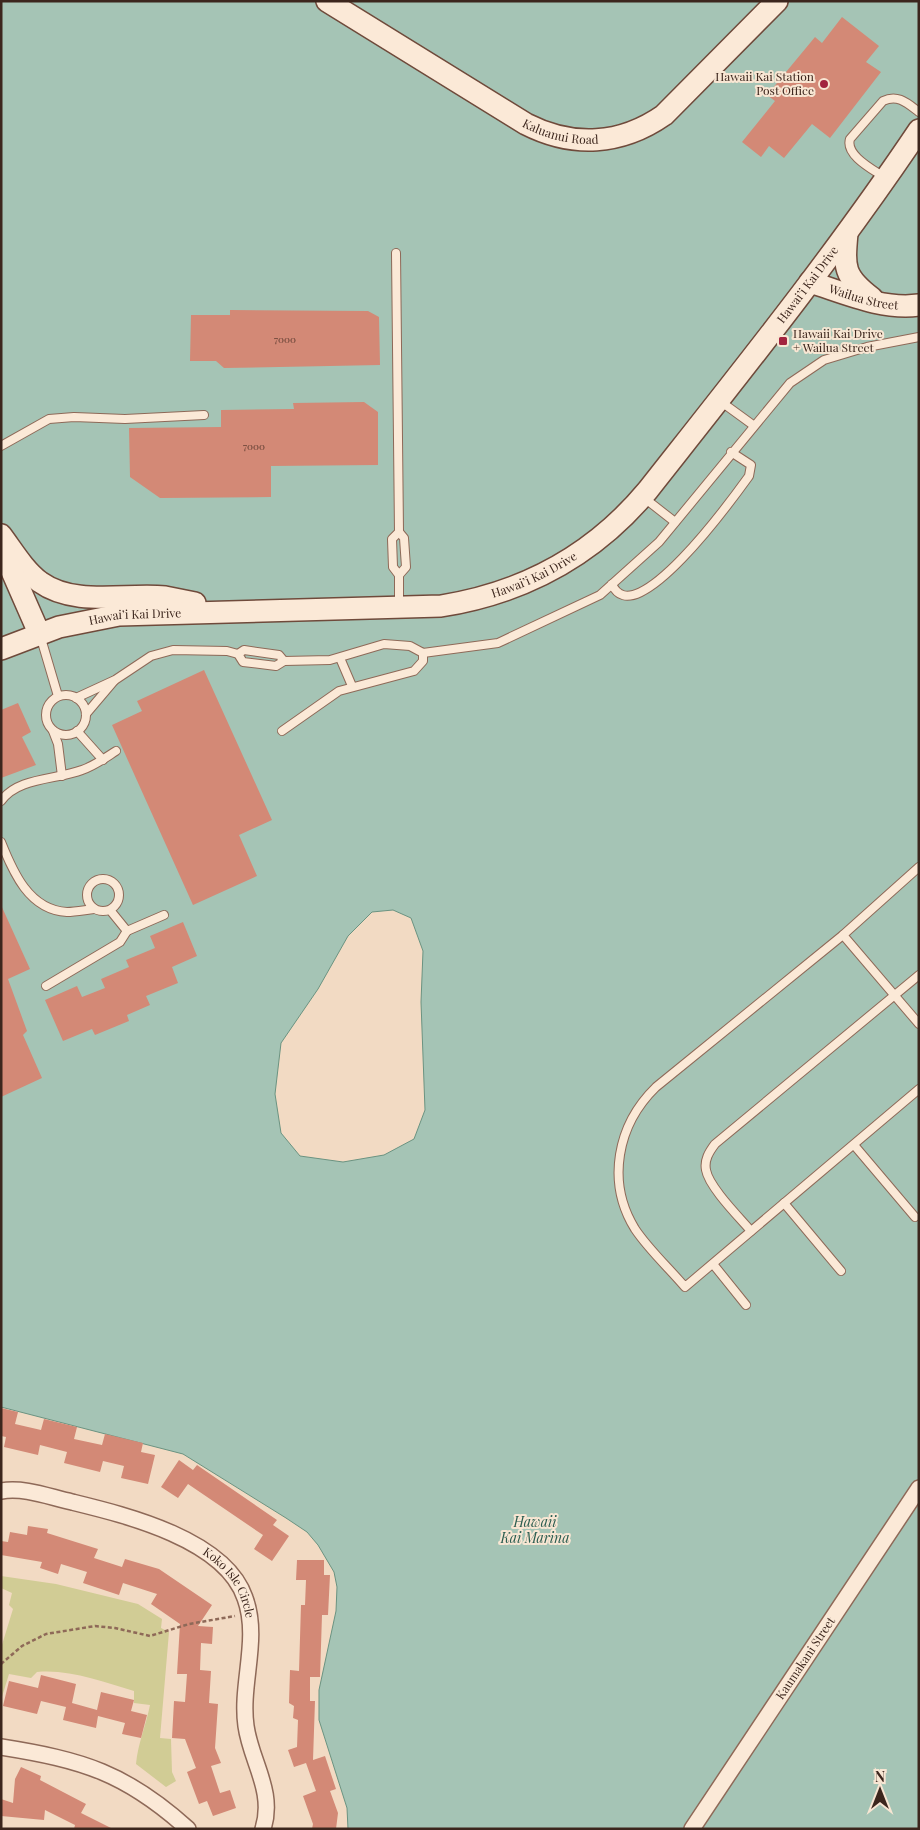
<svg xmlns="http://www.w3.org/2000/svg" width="920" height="1830" viewBox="0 0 920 1830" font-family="'Playfair Display',serif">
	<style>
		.green { fill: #d1cc95 }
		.water { fill: #a5c4b5; stroke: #6b9381; fill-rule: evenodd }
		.building { fill: #d38976 }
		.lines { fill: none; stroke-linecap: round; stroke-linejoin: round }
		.lane-casing { stroke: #8e6958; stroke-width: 10 }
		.street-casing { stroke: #8e6958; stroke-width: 18 }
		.secondary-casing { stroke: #6f4a3b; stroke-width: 24 }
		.path { stroke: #8e6958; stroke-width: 2.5; stroke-dasharray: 4 2.5; stroke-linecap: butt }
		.lane { stroke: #fbe9d7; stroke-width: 8 }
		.street { stroke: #fbe9d7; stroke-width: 15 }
		.secondary { stroke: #fbe9d7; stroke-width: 21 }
		.poi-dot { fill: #a2233e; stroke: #f8e6d3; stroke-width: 2 }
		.labels { text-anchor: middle; stroke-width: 4; stroke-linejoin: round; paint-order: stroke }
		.number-label { font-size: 10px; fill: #623f33 }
		.poi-label { font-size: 12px; fill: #3c261d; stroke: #f8e6d3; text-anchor: end }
		.street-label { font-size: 12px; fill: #3c261d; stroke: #f8e6d3 }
		.water-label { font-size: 14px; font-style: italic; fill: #2b5d50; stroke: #f8e6d3 }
	</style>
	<rect width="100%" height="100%" fill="#f2dac3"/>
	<!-- green -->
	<path class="green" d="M 1,1576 L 56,1584 L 138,1604 L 162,1619 L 161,1628 L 169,1632 L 160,1738 L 171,1739 L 172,1772 L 176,1781 L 166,1787 L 136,1764 C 138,1743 146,1725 150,1705 L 134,1703 L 134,1691 C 103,1682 70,1669 37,1672 L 31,1678 L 9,1674 L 1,1700 L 1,1648 L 13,1609 L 9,1605 L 12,1593 L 1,1588 Z"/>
	<!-- water -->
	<path class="water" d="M 1,1 L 919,1 L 919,1829 L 348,1829 L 347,1808 L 319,1720 L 319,1690 L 336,1611 L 337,1587 L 334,1572 L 318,1545 L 307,1532 L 286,1518 L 183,1454 L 1,1407 ZM 393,910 L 411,918 L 423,951 L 421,1002 L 425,1110 L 414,1139 L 384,1155 L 343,1162 L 300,1156 L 281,1133 L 275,1094 L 281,1043 L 318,989 L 348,936 L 372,912 Z"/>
	<!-- building -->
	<g class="building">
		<polygon points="842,17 879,46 866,62 881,72 830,138 812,124 784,158 769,146 761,157 742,142 775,101 767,95 815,37 822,43"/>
		<polygon points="230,310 368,311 379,317 380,365 224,368 216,361 190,361 191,315 230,315"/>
		<polygon points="364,402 378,412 378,465 271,466 271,497 160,498 130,477 129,428 221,427 221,410 294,409 293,403"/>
		<polygon points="204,670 272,820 239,835 257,876 193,905 112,725 142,711 137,701"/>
		<polygon points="18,703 31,732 22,737 36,765 1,778 1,710"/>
		<polygon points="1,905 30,969 8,979 27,1031 23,1035 42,1078 1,1097"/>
		<polygon points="183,922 197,956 172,967 178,983 146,996 150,1005 127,1015 129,1021 95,1035 92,1029 63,1041 45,1000 77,986 82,997 105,988 101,979 129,967 126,960 155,948 150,936"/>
		<polygon points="1,1408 18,1412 15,1424 41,1430 44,1419 77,1427 74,1439 102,1445 105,1434 143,1443 141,1452 155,1455 148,1484 121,1478 124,1466 103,1461 100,1472 64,1463 67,1452 40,1445 38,1455 4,1447 6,1437 1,1436"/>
		<polygon points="179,1460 193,1470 197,1465 277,1520 273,1525 289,1536 272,1561 254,1549 263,1535 188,1484 178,1498 161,1487"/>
		<polygon points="28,1526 48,1529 47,1533 98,1549 94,1558 122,1567 125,1559 159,1569 212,1605 198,1626 213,1627 212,1644 201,1643 200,1670 211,1671 209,1703 218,1704 215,1748 221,1763 211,1766 220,1793 230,1790 236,1808 213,1816 207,1801 199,1804 187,1772 196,1768 185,1739 172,1738 174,1701 185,1702 187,1674 177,1674 180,1624 151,1604 157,1594 123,1583 119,1595 83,1583 87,1572 61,1564 58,1574 40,1568 42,1562 1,1555 1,1541 8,1542 10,1532 27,1535"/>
		<polygon points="297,1560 324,1560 324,1575 330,1575 328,1615 322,1615 320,1677 310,1677 310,1701 315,1701 313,1760 325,1756 336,1789 330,1791 338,1813 336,1829 312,1829 313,1824 303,1796 316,1791 306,1763 294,1767 288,1750 297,1747 298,1720 293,1718 294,1706 289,1703 290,1670 299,1671 301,1605 305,1605 306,1580 296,1580"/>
		<polygon points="41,1675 76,1684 72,1703 97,1710 101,1692 134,1700 131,1711 147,1715 141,1738 122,1734 125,1723 98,1716 96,1728 63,1720 66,1707 41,1701 37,1714 3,1706 9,1681 38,1688"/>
		<polygon points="21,1767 41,1776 40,1780 86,1804 81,1813 113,1829 74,1829 75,1825 45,1810 44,1820 1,1816 1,1799 13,1803 15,1779"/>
	</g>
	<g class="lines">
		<defs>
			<g id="lane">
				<path d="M 884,177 C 872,169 845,155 850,139 L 883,101 C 898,94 907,103 919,112"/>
				<polyline points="396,253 399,532 404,538 406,567 399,575 399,606"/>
				<polyline points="720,401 753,425"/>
				<polyline points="1,446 49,419 74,417 125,419 204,415"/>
				<polyline points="643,497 675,522"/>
				<polyline points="399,532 392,539 393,567 399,575"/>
				<path d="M 612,584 C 634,637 736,494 749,476 L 751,465 L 731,452"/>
				<polyline points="40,635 58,696"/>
				<polyline points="238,654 244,650 279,655 284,661"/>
				<polyline points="340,658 352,686"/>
				<circle cx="66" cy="715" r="20"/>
				<polyline points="76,698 115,680 151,656 173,650 227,651 238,654 243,662 276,666 284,661 330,660 384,644 410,646 423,653 498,643 600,595 659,542 790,383 824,360 867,347 919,337"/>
				<polyline points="86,714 114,681"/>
				<polyline points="53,731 58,744 62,776"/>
				<polyline points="77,731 103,760"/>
				<polyline points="282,731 339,691 414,671 423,661 423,653"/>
				<path d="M 1,801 C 18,777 56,780 82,770 C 94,766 105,758 116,751"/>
				<path d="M 1,842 C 13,872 29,910 67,912 C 75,912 85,910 94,909"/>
				<path d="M 919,867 L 843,935 L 656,1087 C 617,1125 606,1182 635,1229 C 649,1250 669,1268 685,1287 L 919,1089"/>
				<circle cx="103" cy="895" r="16"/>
				<polyline points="110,910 127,931 164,915"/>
				<polyline points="843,935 919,1024"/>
				<polyline points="46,986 120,942 127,931"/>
				<polyline points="854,1145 915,1217"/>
				<polyline points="784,1203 841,1271"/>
				<path d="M 751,1231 C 739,1217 709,1187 706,1170 C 704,1160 709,1152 715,1144 L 919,975"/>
				<polyline points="713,1264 746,1305"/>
			</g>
			<g id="street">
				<path id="s1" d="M 1,1491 C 25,1487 49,1497 72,1502 C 125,1515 225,1539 245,1598 C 260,1639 240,1684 246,1726 C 251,1762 275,1791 263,1829"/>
				<path d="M 1,1747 C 83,1760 126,1773 188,1829"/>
				<path id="s2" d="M 692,1829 L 919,1488"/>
			</g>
			<g id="secondary">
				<path id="s3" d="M 327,1 L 526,124 C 573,148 621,145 664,115 L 777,1"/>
				<path d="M 847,233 C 844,267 843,276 872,298"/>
				<path id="s4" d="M 810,282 C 845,293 882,310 919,305"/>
				<path d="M 1,535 C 13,551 24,570 40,582 C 75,607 125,593 165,597 C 175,599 185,601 195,603"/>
				<polyline points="3,551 39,633"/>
				<path id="s5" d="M 1,649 L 59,627 L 119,615 L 441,606 C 523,593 594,555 648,490 C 741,372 835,255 919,130"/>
			</g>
		</defs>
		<!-- lane casing -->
		<use href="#lane" class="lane-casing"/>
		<!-- street casing -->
		<use href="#street" class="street-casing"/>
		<!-- secondary casing -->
		<use href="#secondary" class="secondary-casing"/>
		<!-- path -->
		<polyline class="path" points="1,1664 22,1646 46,1634 95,1626 115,1628 150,1636 189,1624 235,1616"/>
		<!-- lane -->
		<use href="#lane" class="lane"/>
		<!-- street -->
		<use href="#street" class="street"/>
		<!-- secondary -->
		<use href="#secondary" class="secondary"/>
	</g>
	<!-- markers -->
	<g class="poi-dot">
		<circle cx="824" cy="84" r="5"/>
		<rect x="778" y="336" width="10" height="10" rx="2.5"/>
	</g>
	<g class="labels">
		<!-- number labels -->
		<g class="number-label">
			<text x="285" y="343">7000</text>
			<text x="254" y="450">7000</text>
		</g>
		<!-- poi labels -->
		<g class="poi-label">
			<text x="814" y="81">Hawaii Kai Station<tspan x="814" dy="14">Post Office</tspan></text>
			<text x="793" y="338" text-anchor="start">Hawaii Kai Drive<tspan x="793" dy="14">+ Wailua Street</tspan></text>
		</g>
		<!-- street labels -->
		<g class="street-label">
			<text dy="4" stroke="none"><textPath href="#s3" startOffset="270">Kaluanui Road</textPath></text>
			<text dy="4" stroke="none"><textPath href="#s5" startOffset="948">Hawai’i Kai Drive</textPath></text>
			<text dy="4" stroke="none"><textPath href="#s4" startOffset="56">Wailua Street</textPath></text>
			<text dy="4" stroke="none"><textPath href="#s5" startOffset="544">Hawai’i Kai Drive</textPath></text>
			<text dy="4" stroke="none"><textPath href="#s5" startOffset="139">Hawai’i Kai Drive</textPath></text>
			<text dy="4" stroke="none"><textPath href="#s1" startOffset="256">Koko Isle Circle</textPath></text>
			<text dy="4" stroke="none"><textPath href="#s2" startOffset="205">Kaumakani Street</textPath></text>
		</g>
		<!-- water labels -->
		<g class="water-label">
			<text x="535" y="1527">Hawaii<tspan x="535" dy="16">Kai Marina</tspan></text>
		</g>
	</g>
	<!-- border -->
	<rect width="920" height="1830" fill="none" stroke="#3c261d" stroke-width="5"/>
	<!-- north arrow -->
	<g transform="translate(880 1790)" stroke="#f8e6d3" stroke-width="4" paint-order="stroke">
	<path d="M0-4L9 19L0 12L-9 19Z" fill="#3c261d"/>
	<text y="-8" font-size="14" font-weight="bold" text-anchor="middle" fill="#3c261d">N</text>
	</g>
</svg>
